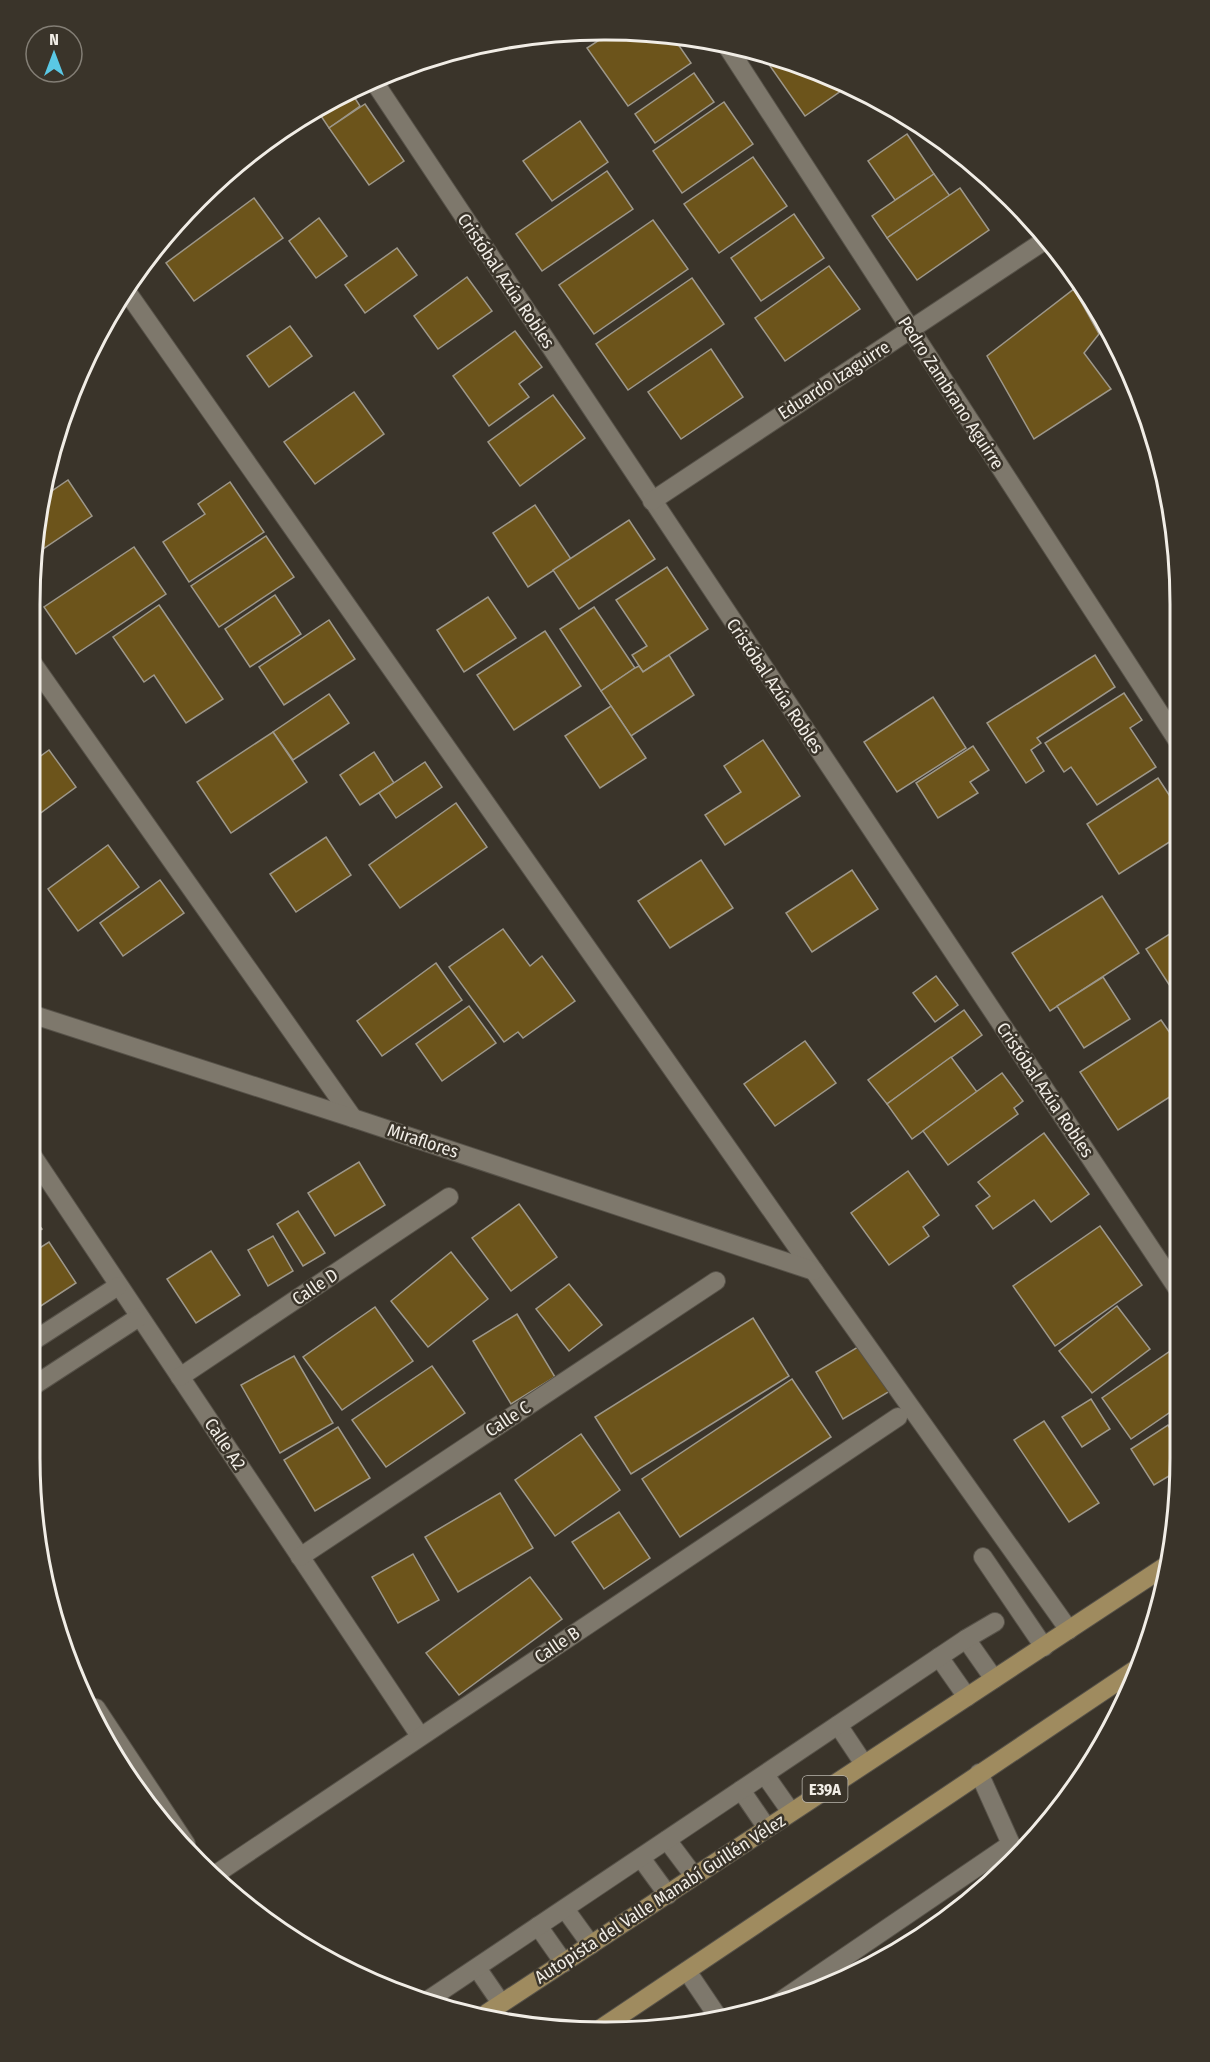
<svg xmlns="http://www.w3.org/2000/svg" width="1210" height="2062" viewBox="0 0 1210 2062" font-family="'Fira Sans Condensed',sans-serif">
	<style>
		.building { fill: #6c541b; stroke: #9d978a; stroke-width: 1.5 }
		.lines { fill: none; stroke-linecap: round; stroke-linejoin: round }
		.minor-casing { stroke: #575249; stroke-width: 20 }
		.major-casing { stroke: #575249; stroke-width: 20 }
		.minor { stroke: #7e786c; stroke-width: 18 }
		.major { stroke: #9f8b5f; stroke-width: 18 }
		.labels { text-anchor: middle; stroke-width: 5; stroke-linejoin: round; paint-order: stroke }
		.shield { fill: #3a342a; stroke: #bab6ae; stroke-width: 1.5 }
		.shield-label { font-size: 16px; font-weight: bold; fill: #f1ede6 }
		.street-label { font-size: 18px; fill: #f1ede6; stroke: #3a342a }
		.rim { fill: none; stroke: #f1ede6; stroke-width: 3 }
	</style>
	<rect width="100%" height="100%" fill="#3a342a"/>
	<!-- building -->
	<g class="building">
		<polygon points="613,31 673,37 691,63 628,106 587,48"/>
		<polygon points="779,60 825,74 848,86 805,116 770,66"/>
		<polygon points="694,73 714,102 655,143 635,114"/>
		<polygon points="351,92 360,106 329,128 317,110"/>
		<polygon points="724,102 753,144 682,193 653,151"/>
		<polygon points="365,104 404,161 369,185 329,128"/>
		<polygon points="580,121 608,162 552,201 523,161"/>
		<polygon points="907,134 934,174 895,200 868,161"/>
		<polygon points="753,157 787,206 719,253 684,204"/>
		<polygon points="607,171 633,209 542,271 516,234"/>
		<polygon points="934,174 950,196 887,238 872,216"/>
		<polygon points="211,188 216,195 180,221 199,198"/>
		<polygon points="960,188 989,230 917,280 887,238"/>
		<polygon points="254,198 283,238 194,301 166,263"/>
		<polygon points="794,214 824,258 761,301 731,258"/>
		<polygon points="319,218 347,256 316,278 289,241"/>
		<polygon points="653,220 688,269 594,334 559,285"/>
		<polygon points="397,248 417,275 365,313 345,285"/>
		<polygon points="829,266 860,309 785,361 755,318"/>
		<polygon points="467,277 492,311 438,349 414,316"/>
		<polygon points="692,278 724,324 628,390 596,344"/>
		<polygon points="1074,289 1099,334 1084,353 1111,389 1034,439 987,356"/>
		<polygon points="290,326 312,356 269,387 247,356"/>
		<polygon points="515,331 542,367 519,384 529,397 489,426 453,376"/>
		<polygon points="711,349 743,397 681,439 648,392"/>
		<polygon points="354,392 384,434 315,484 284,442"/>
		<polygon points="553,395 585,438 520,486 488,442"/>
		<polygon points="68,480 92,516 34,555 46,495"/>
		<polygon points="230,482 264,532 189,582 163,542 205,514 198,504"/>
		<polygon points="535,505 571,559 528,587 493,533"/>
		<polygon points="629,520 655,559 579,609 553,570"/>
		<polygon points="266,536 294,577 219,627 191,586"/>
		<polygon points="134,547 166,594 76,654 44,607"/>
		<polygon points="667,567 708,629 643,672 632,655 647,646 616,600"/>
		<polygon points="275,595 301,634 250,667 225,629"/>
		<polygon points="488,597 516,638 464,672 437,630"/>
		<polygon points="159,605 223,699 186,723 154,675 144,682 113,637"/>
		<polygon points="594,607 635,668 601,691 560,629"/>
		<polygon points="329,620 355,659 284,705 259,667"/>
		<polygon points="545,631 581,686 514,730 477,675"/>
		<polygon points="669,655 694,695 631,736 601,691 635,668 639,666 643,672"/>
		<polygon points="1095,655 1115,687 1037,738 1041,743 1031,750 1044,771 1026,783 987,723"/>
		<polygon points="1124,693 1142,720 1130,728 1156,767 1097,805 1071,767 1064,772 1045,743"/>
		<polygon points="329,694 349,723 293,760 273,732"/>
		<polygon points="933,697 966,748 897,792 864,742"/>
		<polygon points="611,706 646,758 600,788 565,736"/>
		<polygon points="273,732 307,782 231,833 197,782"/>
		<polygon points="763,740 800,796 725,845 705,815 741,792 724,766"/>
		<polygon points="973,746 989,770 970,782 978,793 938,818 916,783"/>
		<polygon points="49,750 76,787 31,820 31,763"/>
		<polygon points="374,752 394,783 360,805 340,775"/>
		<polygon points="425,762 442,787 396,818 379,793"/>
		<polygon points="1158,778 1179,810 1179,836 1119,874 1087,824"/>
		<polygon points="456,803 487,847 400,908 369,865"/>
		<polygon points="326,837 351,875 296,912 270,874"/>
		<polygon points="108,845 139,887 78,931 48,889"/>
		<polygon points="701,860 733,908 670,948 638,901"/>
		<polygon points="852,870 878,909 812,952 786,913"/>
		<polygon points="160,880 184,913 123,956 100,923"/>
		<polygon points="1102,896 1139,953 1050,1011 1012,953"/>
		<polygon points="1179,928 1179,1000 1146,949"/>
		<polygon points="503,929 530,966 542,956 575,1001 523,1038 518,1032 504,1042 449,967"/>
		<polygon points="436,963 462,1000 382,1056 357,1021"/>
		<polygon points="936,976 958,1005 935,1022 913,993"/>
		<polygon points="1103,977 1130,1019 1084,1048 1057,1006"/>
		<polygon points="469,1006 496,1043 442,1081 416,1044"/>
		<polygon points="964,1010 982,1035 887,1104 868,1080"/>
		<polygon points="1161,1020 1179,1046 1179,1091 1118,1130 1080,1072"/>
		<polygon points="805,1041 836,1083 775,1126 744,1084"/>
		<polygon points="951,1057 977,1092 912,1139 887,1104"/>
		<polygon points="1002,1073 1023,1101 1014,1108 1018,1114 948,1165 923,1131"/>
		<polygon points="1044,1133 1089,1194 1051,1222 1034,1200 993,1229 976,1206 990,1196 978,1182"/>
		<polygon points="359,1162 385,1205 335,1236 308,1193"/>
		<polygon points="908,1171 939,1215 923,1227 929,1236 889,1265 851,1213"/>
		<polygon points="519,1204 557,1257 511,1291 472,1238"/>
		<polygon points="298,1211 325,1253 303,1266 277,1224"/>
		<polygon points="30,1213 42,1229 30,1237"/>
		<polygon points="1100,1226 1142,1285 1055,1346 1013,1286"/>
		<polygon points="273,1236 293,1271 268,1286 248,1250"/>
		<polygon points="49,1242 76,1283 30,1313 30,1254"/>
		<polygon points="211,1251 240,1295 196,1323 167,1279"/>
		<polygon points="451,1252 488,1299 428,1347 391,1301"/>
		<polygon points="569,1284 602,1325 569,1351 536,1309"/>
		<polygon points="1117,1306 1150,1349 1092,1393 1059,1351"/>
		<polygon points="375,1307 413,1361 342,1410 303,1357"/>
		<polygon points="517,1314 555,1377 511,1404 473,1341"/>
		<polygon points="753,1318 789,1376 631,1474 595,1417"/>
		<polygon points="863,1344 890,1391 843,1419 816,1372"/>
		<polygon points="1179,1345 1179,1406 1131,1439 1102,1398"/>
		<polygon points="294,1356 333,1423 280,1453 241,1385"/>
		<polygon points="432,1366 465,1413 386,1467 352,1420"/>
		<polygon points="792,1379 831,1437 680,1537 642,1479"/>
		<polygon points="1091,1399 1110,1429 1082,1447 1062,1417"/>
		<polygon points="1044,1421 1099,1503 1069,1522 1014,1440"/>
		<polygon points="1168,1425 1179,1443 1179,1470 1154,1485 1131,1449"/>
		<polygon points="338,1427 370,1478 315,1511 284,1460"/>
		<polygon points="581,1434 620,1490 555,1536 515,1480"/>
		<polygon points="500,1493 533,1548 458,1592 425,1537"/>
		<polygon points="619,1512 650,1558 604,1589 572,1542"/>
		<polygon points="413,1554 439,1600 398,1623 372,1577"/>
		<polygon points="530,1577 562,1619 459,1695 426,1653"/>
	</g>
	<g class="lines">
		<defs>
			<g id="minor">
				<polyline points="725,43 1179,743"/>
				<polyline points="373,80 1179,1291"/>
				<polyline points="125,289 814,1271 1069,1630"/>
				<polyline points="652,501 1047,239"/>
				<polyline points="31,661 353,1118"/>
				<polyline points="31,1014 353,1118 814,1271"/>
				<polyline points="30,1152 420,1736"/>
				<polyline points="30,1343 118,1286"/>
				<polyline points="180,1377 449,1197"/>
				<polyline points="30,1388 139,1317"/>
				<polyline points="300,1557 716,1281"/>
				<polyline points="983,1557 1044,1647"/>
				<polyline points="966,1639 994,1679"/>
				<polyline points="939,1657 967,1697"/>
				<polyline points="96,1708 186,1844"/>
				<polyline points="838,1725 864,1764"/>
				<polyline points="765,1775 791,1812"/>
				<polyline points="741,1790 767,1828"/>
				<polyline points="667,1840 694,1876"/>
				<polyline points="641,1858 668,1895"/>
				<polyline points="216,1874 898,1417"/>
				<polyline points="565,1909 591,1945"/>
				<polyline points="538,1926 564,1963"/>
				<polyline points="477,1968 501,2003"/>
				<polyline points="687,1971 716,2014"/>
				<polyline points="425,2002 966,1639 995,1622"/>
				<polyline points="776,2004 1011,1844 979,1773"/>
			</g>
			<g id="major">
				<polyline points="487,2013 1164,1567"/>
				<polyline points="597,2031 1136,1669"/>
			</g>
		</defs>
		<!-- minor casing -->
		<use href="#minor" class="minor-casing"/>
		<!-- major casing -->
		<use href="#major" class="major-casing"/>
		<!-- minor -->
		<use href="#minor" class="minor"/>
		<!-- major -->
		<use href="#major" class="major"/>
	</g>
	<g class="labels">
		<!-- shield labels -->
		<rect class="shield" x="802.5" y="1776" width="45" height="26" rx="4.5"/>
		<g class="shield-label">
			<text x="825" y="1795">E39A</text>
		</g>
		<!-- street labels -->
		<g class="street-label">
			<text transform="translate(506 281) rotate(56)" y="6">Cristóbal Azúa Robles</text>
			<text transform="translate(834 380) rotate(-33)" y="6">Eduardo Izaguirre</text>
			<text transform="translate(951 393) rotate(57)" y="6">Pedro Zambrano Aguirre</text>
			<text transform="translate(775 686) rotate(56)" y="6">Cristóbal Azúa Robles</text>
			<text transform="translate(1045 1090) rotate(56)" y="6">Cristóbal Azúa Robles</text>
			<text transform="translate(423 1141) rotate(18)" y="6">Miraflores</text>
			<text transform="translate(315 1287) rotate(-34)" y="6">Calle D</text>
			<text transform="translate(508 1419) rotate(-33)" y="6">Calle C</text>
			<text transform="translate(225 1444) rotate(56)" y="6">Calle A2</text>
			<text transform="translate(557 1645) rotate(-34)" y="6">Calle B</text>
			<text transform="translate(660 1899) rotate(-33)" y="6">Autopista del Valle Manabí Guillén Vélez</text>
		</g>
	</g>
	<!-- crop -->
	<path d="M0 0H1210V2062H0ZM604 40H606A564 564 0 0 1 1170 604V1458A564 564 0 0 1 606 2022H604A564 564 0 0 1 40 1458V604A564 564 0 0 1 604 40Z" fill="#3a342a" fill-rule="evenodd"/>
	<path class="rim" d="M604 40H606A564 564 0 0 1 1170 604V1458A564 564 0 0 1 606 2022H604A564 564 0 0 1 40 1458V604A564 564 0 0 1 604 40Z"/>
	<!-- north arrow -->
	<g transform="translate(54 54)"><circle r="28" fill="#3a342a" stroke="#837e75" stroke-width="1.5"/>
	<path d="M0-4.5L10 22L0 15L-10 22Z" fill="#5ac8e5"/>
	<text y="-9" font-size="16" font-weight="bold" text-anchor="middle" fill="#f1ede6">N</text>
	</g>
</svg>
